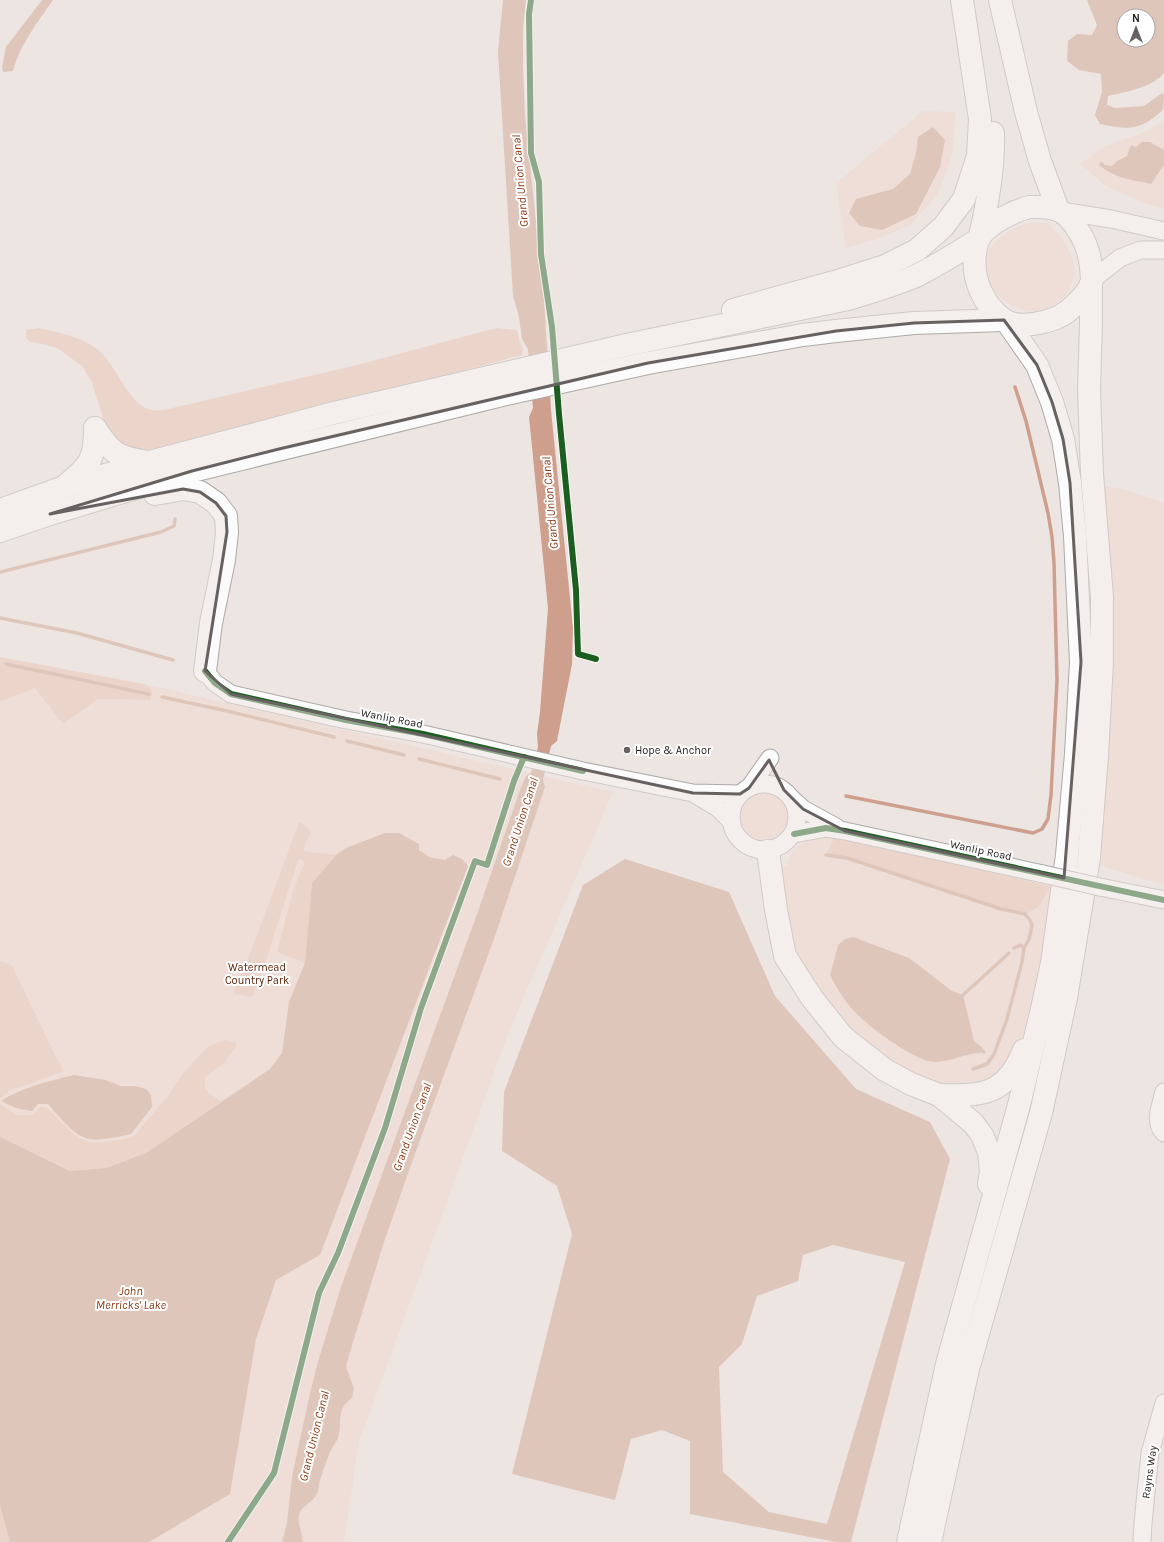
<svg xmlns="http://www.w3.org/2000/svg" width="1164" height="1542" viewBox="0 0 1164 1542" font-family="Karla,sans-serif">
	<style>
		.green { fill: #f0d5cb }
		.forest { fill: #e9c1b0 }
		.water { fill: #ce9f8c; fill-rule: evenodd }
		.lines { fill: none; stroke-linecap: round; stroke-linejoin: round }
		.stream { stroke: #ce9f8c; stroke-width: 3.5 }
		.minor-casing { stroke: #aea9a7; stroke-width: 19 }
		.highway-casing { stroke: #aea9a7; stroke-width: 24 }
		.minor { stroke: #fcfbfb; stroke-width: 17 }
		.highway { stroke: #fcfbfb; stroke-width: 22 }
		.minor-bridge-casing { stroke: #aea9a7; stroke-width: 19; stroke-linecap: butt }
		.minor-bridge { stroke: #fcfbfb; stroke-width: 17 }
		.cycleway-casing { stroke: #fff; stroke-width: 8 }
		.cycleway { stroke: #1b5e20; stroke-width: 6 }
		.marked { fill: none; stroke: #676261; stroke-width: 3; stroke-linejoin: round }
		.poi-dot { fill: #676261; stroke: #fff; stroke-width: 1.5 }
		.labels { text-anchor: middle; stroke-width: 4; stroke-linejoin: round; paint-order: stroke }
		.street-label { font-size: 11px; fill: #201c1b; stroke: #fff }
		.poi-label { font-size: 11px; fill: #201c1b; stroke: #fff; text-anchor: start }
		.park-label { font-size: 11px; fill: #561c00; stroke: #fff }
		.water-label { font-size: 12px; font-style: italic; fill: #8b3b16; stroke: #fff }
	</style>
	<rect width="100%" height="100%" fill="#ece5e2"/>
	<!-- green -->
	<g class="green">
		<polygon points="923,111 956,112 952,155 938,194 910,225 874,240 846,248 836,183"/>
		<polygon points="1164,120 1164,209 1141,202 1106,186 1080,164 1106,146 1149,130"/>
		<path d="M 1047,223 C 1060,233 1077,257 1074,275 C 1070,308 1029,322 1005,301 C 997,295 990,287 989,277 C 987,267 985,253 992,245 C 1000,237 1015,226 1025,224 C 1032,222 1040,223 1047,223 Z"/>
		<polygon points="1102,485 1123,489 1164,503 1164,885 1101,866 1108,706"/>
		<polygon points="0,657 162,688 613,792 510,1029 359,1442 344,1542 0,1542"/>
		<circle cx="764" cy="818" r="33"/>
		<path d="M 835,836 L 826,855 L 847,858 L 1001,909 L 1020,912 L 1039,907 L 1051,886 L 1055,888 L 1041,959 L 1024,1032 L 1012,1060 L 1001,1074 L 979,1086 L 955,1090 L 906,1073 L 857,1040 L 827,1005 L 797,952 L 786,919 L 782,887 L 783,866 L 787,866 C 793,838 810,840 835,836 Z"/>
	</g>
	<!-- forest -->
	<g class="forest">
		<path d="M 40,328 C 59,333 81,336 97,349 C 117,364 128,406 152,410 C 156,411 160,410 164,410 L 357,365 L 496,328 L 517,330 L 520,343 L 523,349 L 522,355 L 165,450 L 137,451 L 109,437 L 92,383 L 83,367 L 59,349 L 43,344 L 30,342 L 26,338 L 26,330 Z"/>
		<polygon points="0,657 144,684 150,688 152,694 150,700 98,699 63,724 35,688 0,702"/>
		<path d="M 299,822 L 306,826 L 311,831 L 303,851 L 336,855 L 312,883 L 305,963 L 277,952 L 293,890 L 305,862 L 299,859 C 282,905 271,953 252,997 L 235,994 L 234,991 L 255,941 Z"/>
		<polygon points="835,836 1051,886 1039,907 1025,914 1001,909 847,858 826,855"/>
		<polygon points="0,961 7,963 12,966 57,1059 64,1071 9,1091 0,1098"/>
		<polygon points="224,1040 235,1043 237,1045 224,1063 205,1077 205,1090 219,1100 223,1100 146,1153 106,1168 70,1171 0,1137 0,1104 17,1115 33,1115 40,1107 46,1107 78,1138 92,1142 114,1141 133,1137 167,1097 182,1075 207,1047"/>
		<polygon points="0,1505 10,1542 0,1542"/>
	</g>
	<!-- water -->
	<g class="water">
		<path d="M 42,0 L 53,0 C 38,22 20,44 13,71 L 3,72 L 2,67 L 6,47 Z"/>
		<path d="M 503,0 L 526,0 L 523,27 L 523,68 L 525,115 L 544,300 L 551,410 L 573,628 L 572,664 L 557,741 L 551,746 L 543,780 L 545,787 L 495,936 L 411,1165 L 384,1242 L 350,1352 L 346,1366 L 354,1389 L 352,1398 C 335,1410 343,1421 338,1438 C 336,1443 332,1447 330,1452 C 326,1462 322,1473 319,1484 C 318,1488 319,1492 316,1495 C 312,1503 300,1507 299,1515 C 297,1525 303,1533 303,1542 L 282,1542 L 287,1523 L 292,1477 L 298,1448 L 311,1389 L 319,1358 L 342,1284 L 476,917 L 520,790 L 526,776 L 531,773 L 538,747 L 537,734 L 540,712 L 548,608 L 529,417 L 533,408 L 528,349 L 522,339 L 519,317 L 513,296 L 498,52 Z"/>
		<path d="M 1087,0 L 1164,0 L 1164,73 C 1152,88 1125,92 1108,96 L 1107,105 L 1115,108 L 1144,106 L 1162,93 L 1164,95 L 1163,110 C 1139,131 1131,130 1100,124 L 1095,115 L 1102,92 L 1101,74 L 1079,70 L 1067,61 L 1068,41 L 1077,34 L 1092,35 L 1097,25 ZM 1124,16 L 1148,16 L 1148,40 L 1124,40 Z"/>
		<polygon points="933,127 945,140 940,167 916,214 882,230 860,226 849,213 856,199 893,189 910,174 916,153 918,137"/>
		<path d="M 1142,142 L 1150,142 L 1164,150 L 1164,165 L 1151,184 C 1132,180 1114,178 1099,165 L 1101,161 L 1105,165 L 1112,166 L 1117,161 L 1127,156 L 1131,145 L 1136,147 Z"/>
		<polygon points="385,833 399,833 419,844 419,850 429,857 445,860 453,855 462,859 468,866 320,1255 276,1280 256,1339 230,1494 149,1542 10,1542 0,1505 0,1137 70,1171 106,1168 146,1153 270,1069 282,1053 289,1002 305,963 312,883 336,855 346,848"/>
		<path d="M 625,859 L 729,892 L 775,996 L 856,1089 L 930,1122 L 950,1159 L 851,1542 L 836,1542 L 690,1514 L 690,1441 L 662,1430 L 631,1439 L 615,1500 L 512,1474 L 572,1234 L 557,1186 L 502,1151 L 504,1092 L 583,885 ZM 833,1245 L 905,1262 L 827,1524 L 769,1512 L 723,1472 L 719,1367 L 742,1344 L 757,1296 L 798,1281 L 803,1255 Z"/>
		<path d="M 853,937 L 909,958 L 952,991 L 963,995 L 974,1041 L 983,1048 L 980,1053 C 965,1053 951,1062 935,1062 C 917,1063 866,1025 854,1011 C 844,1001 837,987 830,976 L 838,945 L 845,939 Z"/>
		<path d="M 74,1075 L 105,1080 L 121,1086 L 135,1086 L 146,1089 L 151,1095 L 152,1107 L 131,1134 C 116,1137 93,1144 79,1135 C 67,1127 57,1114 48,1104 L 38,1104 L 32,1111 L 16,1108 L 1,1101 C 23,1087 49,1081 74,1075 Z"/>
	</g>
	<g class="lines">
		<!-- stream -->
		<g class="stream">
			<polyline points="0,572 161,532 174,526 175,519"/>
			<polyline points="0,618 77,633 173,660"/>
			<polyline points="6,664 149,694"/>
			<polyline points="162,697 227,711 334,737"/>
			<polyline points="347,741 404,755"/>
			<polyline points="419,759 500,779"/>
			<polyline points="846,796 1033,833 1042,829 1048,819 1051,795 1057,680 1054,563 1052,537 1048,513 1026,421 1015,387"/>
			<polyline points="826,855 847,858 1001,909 1025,914 1030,920 1032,926 1029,939 1024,948 1022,962 1007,1019 994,1054 987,1064 973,1069"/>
			<polyline points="1014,948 1021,945 1024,948"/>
			<polyline points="963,995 1009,953"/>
			<polyline points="982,1051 984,1052"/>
		</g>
		<defs>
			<g id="minor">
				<polyline points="1061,211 1111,219 1164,231"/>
				<polyline points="1092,280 1120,258 1140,250 1164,250"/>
				<polyline points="205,671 215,683 231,694 346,720 423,734 583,771 693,793 740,794"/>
				<circle cx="764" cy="817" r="33"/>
				<polyline points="749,788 770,758"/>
				<polyline points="696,795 718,808 731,821"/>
				<polyline points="791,798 803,809 836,827"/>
				<polyline points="794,834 826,828 845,831 1043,874"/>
				<polyline points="1100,887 1164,900"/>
				<path d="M 1164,1092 C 1161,1105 1153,1122 1164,1133"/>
				<polyline points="1142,1542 1143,1523 1150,1453 1164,1403"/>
			</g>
			<g id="highway">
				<polyline points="1000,0 1026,112 1040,161 1058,210"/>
				<path d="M 1029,207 C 1039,207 1051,206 1060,211 C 1066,214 1072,221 1076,227 C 1088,244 1091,259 1092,280 C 1090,292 1077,303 1068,311 C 1055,322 1019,330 1004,320 C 983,305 972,279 975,254 C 976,248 977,240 980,236 C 990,223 1014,211 1029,207 Z"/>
				<path d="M 980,236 C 988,202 994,168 993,133"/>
				<polyline points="733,310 841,280 885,266 917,250 943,227 964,199 978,156 980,119 962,0"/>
				<path d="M 95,428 C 113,455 117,457 148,462"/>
				<path d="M 66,485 C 90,466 95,459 95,428"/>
				<polyline points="155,494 183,489 200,492 216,503 226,516 227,532 224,560 211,623 205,671"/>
				<path d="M 0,510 L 64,487 L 150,462 L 334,413 L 631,344 L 848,299 C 871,292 896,285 918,275 C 939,264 959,252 979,239"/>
				<polyline points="0,531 50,514 192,471 506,394 648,363 803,335 836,331 914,323 1004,320"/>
				<polyline points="768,851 776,910 785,956 812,998 843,1037 885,1070 911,1084 939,1095 973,1123 982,1135 989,1152 991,1172 989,1184"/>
				<path d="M 939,1095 C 984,1096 1006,1095 1024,1050"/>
				<polyline points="908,1542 947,1364 1019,1105 1041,1013 1052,963 1067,855 1076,754 1081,662 1075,536 1070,483 1063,439 1052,402 1037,365 1007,322"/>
				<polyline points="930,1542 968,1369 1041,1113 1066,998 1089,858 1097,756 1102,662 1102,597 1092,474 1089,390 1091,323 1091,284"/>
			</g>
		</defs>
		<!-- minor casing -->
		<use href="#minor" class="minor-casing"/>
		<!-- highway casing -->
		<use href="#highway" class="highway-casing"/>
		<!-- minor -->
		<use href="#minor" class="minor"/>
		<!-- highway -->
		<use href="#highway" class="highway"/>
		<defs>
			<polyline id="minor-bridge" points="1043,874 1100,887"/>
		</defs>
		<!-- minor-bridge casing -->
		<use href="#minor-bridge" class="minor-bridge-casing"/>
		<!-- minor-bridge -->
		<use href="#minor-bridge" class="minor-bridge"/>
		<defs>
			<g id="cycleway">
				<polyline points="531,0 529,14 531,153 539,182 541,254 552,327 559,414 576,590 578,654 596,659"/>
				<polyline points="205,671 215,683 231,694 346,720 423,734 583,771"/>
				<polyline points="794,834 826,828 845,831 1164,900"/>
				<polyline points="228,1542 274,1473 319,1293 338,1253 385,1128 421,1008 475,861 487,865 514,781 524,757"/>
			</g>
		</defs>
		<!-- cycleway casing -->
		<use href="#cycleway" class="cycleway-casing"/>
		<!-- cycleway -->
		<use href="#cycleway" class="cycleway"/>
	</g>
	<!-- marked area -->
	<path d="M0 0H1164V1542H0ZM 1004,320 L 1037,365 L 1052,402 L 1063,439 L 1070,483 L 1081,662 L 1064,878 L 845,831 L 803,809 L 784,790 L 769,760 L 749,788 L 740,794 L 693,793 L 231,694 L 205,671 L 227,532 L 226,516 L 216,503 L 200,492 L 183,489 L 50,514 L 192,471 L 279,449 L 648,363 L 836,331 L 914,323 Z" fill="#ece5e2" fill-opacity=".55" fill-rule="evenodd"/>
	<path class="marked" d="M 1004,320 L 1037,365 L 1052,402 L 1063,439 L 1070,483 L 1081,662 L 1064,878 L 845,831 L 803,809 L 784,790 L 769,760 L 749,788 L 740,794 L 693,793 L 231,694 L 205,671 L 227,532 L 226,516 L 216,503 L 200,492 L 183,489 L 50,514 L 192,471 L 279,449 L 648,363 L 836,331 L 914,323 Z"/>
	<!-- markers -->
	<circle class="poi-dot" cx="627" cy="750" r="4"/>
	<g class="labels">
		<!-- street labels -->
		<g class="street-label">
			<text transform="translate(392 718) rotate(11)" y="4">Wanlip Road</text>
			<text transform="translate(981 850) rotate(12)" y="4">Wanlip Road</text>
			<text transform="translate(1149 1472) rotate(-82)" y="4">Rayns Way</text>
		</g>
		<!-- poi labels -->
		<g class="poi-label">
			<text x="635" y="754">Hope &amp; Anchor</text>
		</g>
		<!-- park labels -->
		<g class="park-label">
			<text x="257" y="971">Watermead<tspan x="257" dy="13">Country Park</tspan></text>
		</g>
		<!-- water labels -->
		<g class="water-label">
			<text transform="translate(520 181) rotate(-95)" y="4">Grand Union Canal</text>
			<text transform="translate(550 503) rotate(-95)" y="4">Grand Union Canal</text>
			<text transform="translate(520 822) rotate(-72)" y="4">Grand Union Canal</text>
			<text transform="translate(412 1127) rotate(-70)" y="4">Grand Union Canal</text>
			<text x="131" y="1295">John<tspan x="131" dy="14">Merricks' Lake</tspan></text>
			<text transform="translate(314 1436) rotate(-76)" y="4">Grand Union Canal</text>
		</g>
	</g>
	<!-- north arrow -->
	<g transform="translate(1136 28)"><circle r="19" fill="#ffffff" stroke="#a6a4a4"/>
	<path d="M0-3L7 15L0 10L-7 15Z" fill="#676261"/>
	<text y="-6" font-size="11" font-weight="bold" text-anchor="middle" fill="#201c1b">N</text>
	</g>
</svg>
